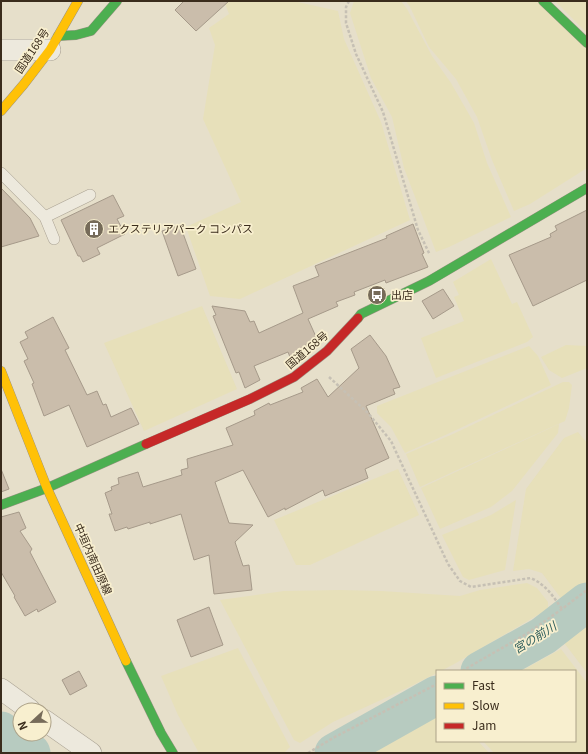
<svg xmlns="http://www.w3.org/2000/svg" width="588" height="754" viewBox="0 0 588 754" font-family="Georgia,'Noto Sans JP',serif">
	<style>
		.farmland { fill: #e7e0ba }
		.lines { fill: none; stroke-linecap: round; stroke-linejoin: round }
		.river { stroke: #b7cbc0; stroke-width: 39 }
		.building { fill: #cabdab; stroke: #a69a8a }
		.lane-casing { stroke: #aba394; stroke-width: 12 }
		.street-casing { stroke: #aba394; stroke-width: 22 }
		.fast-casing { stroke: #9a9384; stroke-width: 10 }
		.slow-casing { stroke: #9a9384; stroke-width: 10 }
		.jam-casing { stroke: #9a9384; stroke-width: 10 }
		.path { stroke: #c6c0b4; stroke-width: 2.5; stroke-dasharray: 3 2; stroke-linecap: butt }
		.lane { stroke: #ede9dd; stroke-width: 11 }
		.street { stroke: #ede9dd; stroke-width: 21 }
		.fast { stroke: #4caf50; stroke-width: 9 }
		.slow { stroke: #ffc107; stroke-width: 9 }
		.jam { stroke: #c62828; stroke-width: 9 }
		.labels { text-anchor: middle; stroke-width: 3.5; stroke-linejoin: round; paint-order: stroke }
		.street-label { font-size: 11px; fill: #3a2c1c; stroke: #f8efcf }
		.poi-label { font-size: 11px; fill: #3a2c1c; stroke: #f8efcf; text-anchor: start }
		.water-label { font-size: 12px; font-style: italic; fill: #2a5b5a; stroke: #f8efcf }
	</style>
	<rect width="100%" height="100%" fill="#e6dfca"/>
	<!-- farmland -->
	<g class="farmland">
		<polygon points="224,1 293,1 338,11 344,39 381,122 410,220 240,299 210,296 186,227 241,202 203,119 215,45 209,28 229,14"/>
		<polygon points="354,1 401,1 407,9 432,56 451,83 474,123 487,163 511,217 449,247 436,252 404,168 392,117 371,78 350,13"/>
		<polygon points="406,1 538,1 587,49 587,168 530,204 514,211 492,160 477,117 456,79 429,47 410,7"/>
		<polygon points="555,1 587,1 587,33"/>
		<polygon points="491,259 512,304 517,302 533,337 527,342 436,378 421,338 464,321 454,297 459,295 453,282"/>
		<polygon points="202,306 237,389 144,431 104,343"/>
		<polygon points="566,345 587,346 587,368 562,378 549,370 541,357"/>
		<polygon points="529,346 538,356 551,385 452,432 405,453 391,427 377,413 377,406"/>
		<polygon points="563,382 569,382 572,385 569,408 565,421 420,487 406,454 453,434"/>
		<polygon points="559,424 558,433 512,491 491,507 440,529 421,488"/>
		<polygon points="578,432 587,443 587,582 563,601 542,573 529,569 513,571 526,489 564,438"/>
		<polygon points="398,469 419,515 310,565 296,565 274,520"/>
		<polygon points="516,500 505,570 469,580 463,577 442,535 491,515"/>
		<polygon points="527,583 537,588 548,602 548,609 456,663 441,671 437,671 437,673 407,688 333,722 300,743 294,740 220,600 284,591 340,590 381,591 460,596 480,590"/>
		<polygon points="587,619 587,673 565,644 566,636"/>
		<polygon points="238,648 290,747 284,753 199,753 178,715 161,676"/>
		<polygon points="561,649 587,683 587,753 494,753 483,741 575,741 575,671 521,671"/>
		<polygon points="437,716 437,741 478,741 489,753 370,753"/>
	</g>
	<g class="lines">
		<!-- river -->
		<g class="river">
			<polyline points="480,671 543,636 587,602"/>
			<polyline points="1,731 31,753"/>
			<polyline points="334,753 437,695"/>
		</g>
	</g>
	<!-- building -->
	<g class="building">
		<polygon points="184,1 229,1 196,31 175,10"/>
		<polygon points="1,188 30,218 39,236 1,247"/>
		<polygon points="113,195 124,216 117,219 125,234 97,248 100,254 83,262 80,256 78,256 61,220"/>
		<polygon points="587,210 587,280 533,306 509,255 551,237 550,234 557,230 555,226"/>
		<polygon points="413,224 424,253 422,254 428,267 386,283 385,280 354,292 355,295 336,302 338,306 308,319 317,339 306,344 308,348 290,357 288,352 254,366 260,380 245,388 239,372 236,373 213,316 216,315 212,306 245,311 250,322 254,321 259,333 303,313 293,286 319,276 315,266 387,238 386,236"/>
		<polygon points="180,225 196,269 178,276 162,231"/>
		<polygon points="443,289 454,306 433,319 422,301"/>
		<polygon points="53,317 69,348 65,350 87,395 97,391 103,405 106,404 111,417 131,408 139,424 87,447 69,405 44,416 32,384 34,383 24,361 28,359 20,342 28,338 25,332"/>
		<polygon points="370,335 386,356 400,387 393,389 395,394 366,406 389,458 365,469 368,478 325,496 323,490 285,510 285,508 268,517 243,470 215,482 229,523 253,525 235,542 243,566 249,565 252,590 214,594 209,555 194,560 181,514 150,524 150,522 128,529 127,527 115,531 109,514 112,514 105,493 112,490 111,487 119,484 118,478 138,472 143,487 182,475 181,470 188,468 187,459 233,445 226,428 255,415 254,411 269,403 270,405 303,392 301,388 317,379 328,397 359,368 351,349"/>
		<polygon points="1,469 9,489 1,492"/>
		<polygon points="19,512 26,528 20,531 32,549 30,552 56,602 38,612 37,609 25,616 14,597 15,596 1,572 1,517"/>
		<polygon points="209,607 223,645 191,657 177,620"/>
		<polygon points="79,671 87,686 70,695 62,680"/>
	</g>
	<g class="lines">
		<defs>
			<g id="lane">
				<polyline points="1,173 45,217 54,239"/>
				<polyline points="45,217 90,195"/>
			</g>
			<g id="street">
				<polyline points="1,50 50,50"/>
				<polyline points="1,689 30,710"/>
				<polyline points="44,720 91,753"/>
			</g>
			<g id="fast">
				<polyline points="543,1 587,43"/>
				<polyline points="58,36 76,35 91,31 117,1"/>
				<polyline points="358,318 361,314 429,281 587,188"/>
				<polyline points="1,505 47,488 146,444"/>
				<polyline points="126,661 161,733 173,753"/>
			</g>
			<g id="slow">
				<polyline points="1,111 24,84 50,50 78,1"/>
				<polyline points="1,371 47,488 126,661"/>
			</g>
			<polyline id="jam" points="146,444 250,399 294,377 327,351 358,318"/>
		</defs>
		<!-- lane casing -->
		<use href="#lane" class="lane-casing"/>
		<!-- street casing -->
		<use href="#street" class="street-casing"/>
		<!-- fast casing -->
		<use href="#fast" class="fast-casing"/>
		<!-- slow casing -->
		<use href="#slow" class="slow-casing"/>
		<!-- jam casing -->
		<use href="#jam" class="jam-casing"/>
		<!-- path -->
		<g class="path">
			<polyline points="349,1 346,7 346,23 356,54 383,112 418,230 430,255"/>
			<path d="M 329,377 L 368,413 L 391,441 L 448,564 L 460,581 L 471,587 L 531,578 C 546,585 553,596 562,609"/>
			<polyline points="462,671 528,633 562,609 587,590"/>
			<polyline points="308,753 333,738 437,684"/>
		</g>
		<!-- lane -->
		<use href="#lane" class="lane"/>
		<!-- street -->
		<use href="#street" class="street"/>
		<!-- fast -->
		<use href="#fast" class="fast"/>
		<!-- slow -->
		<use href="#slow" class="slow"/>
		<!-- jam -->
		<use href="#jam" class="jam"/>
	</g>
	<!-- icons -->
	<defs>
		<symbol id="building-disc" viewBox="-11 -11 22 22"><circle r="9.5" fill="#766b59" stroke="#f8efcf"/><path d="M-4-6H4V6H1V3H-1V6H-4ZM-2.5-4.3h1.7v1.8h-1.7ZM.8-4.3h1.7v1.8H.8ZM-2.5-1h1.7V.8h-1.7ZM.8-1h1.7V.8H.8Z" fill="#fff"/></symbol>
		<symbol id="bus-disc" viewBox="-11 -11 22 22"><circle r="9.5" fill="#766b59" stroke="#f8efcf"/><path d="M-5-6H5V4H4V6H2V4H-2V6H-4V4H-5ZM-3.5-4V0h7V-4ZM-3.5 1.2v1.5H-2V1.2ZM2 1.2v1.5H3.5V1.2Z" fill="#fff"/></symbol>
	</defs>
	<g fill-rule="evenodd">
		<use href="#building-disc" x="83" y="218" width="22" height="22"/>
		<use href="#bus-disc" x="366" y="284" width="22" height="22"/>
	</g>
	<g class="labels">
		<!-- street labels -->
		<g class="street-label">
			<text transform="translate(32 51) rotate(-56)" y="4">国道168号</text>
			<text transform="translate(307 350) rotate(-40)" y="4">国道168号</text>
			<text transform="translate(93 559) rotate(66)" y="4">中垣内南田原線</text>
		</g>
		<!-- poi labels -->
		<g class="poi-label">
			<text x="108" y="233">エクステリアパーク コンパス</text>
			<text x="391" y="299">出店</text>
		</g>
		<!-- water labels -->
		<g class="water-label">
			<text transform="translate(535 638) rotate(-32)" y="4">宮の前川</text>
		</g>
	</g>
	<!-- border -->
	<rect width="588" height="754" fill="none" stroke="#3a2c1c" stroke-width="4"/>
	<!-- legend -->
	<rect x="436" y="670" width="140" height="72" fill="#f8efcf" stroke="#aca187"/>
	<rect x="444" y="683" width="20" height="6" fill="#4caf50" stroke="#aca187"/>
	<text x="472" y="690" font-size="12" fill="#3a2c1c">Fast</text>
	<rect x="444" y="703" width="20" height="6" fill="#ffc107" stroke="#aca187"/>
	<text x="472" y="710" font-size="12" fill="#3a2c1c">Slow</text>
	<rect x="444" y="723" width="20" height="6" fill="#c62828" stroke="#aca187"/>
	<text x="472" y="730" font-size="12" fill="#3a2c1c">Jam</text>
	<!-- north arrow -->
	<g transform="translate(32 722) rotate(248)"><circle r="19" fill="#f8efcf" stroke="#aca187"/>
	<path d="M0-3L7 15L0 10L-7 15Z" fill="#766b59"/>
	<text y="-6" font-size="11" font-weight="bold" text-anchor="middle" fill="#3a2c1c">N</text>
	</g>
</svg>
